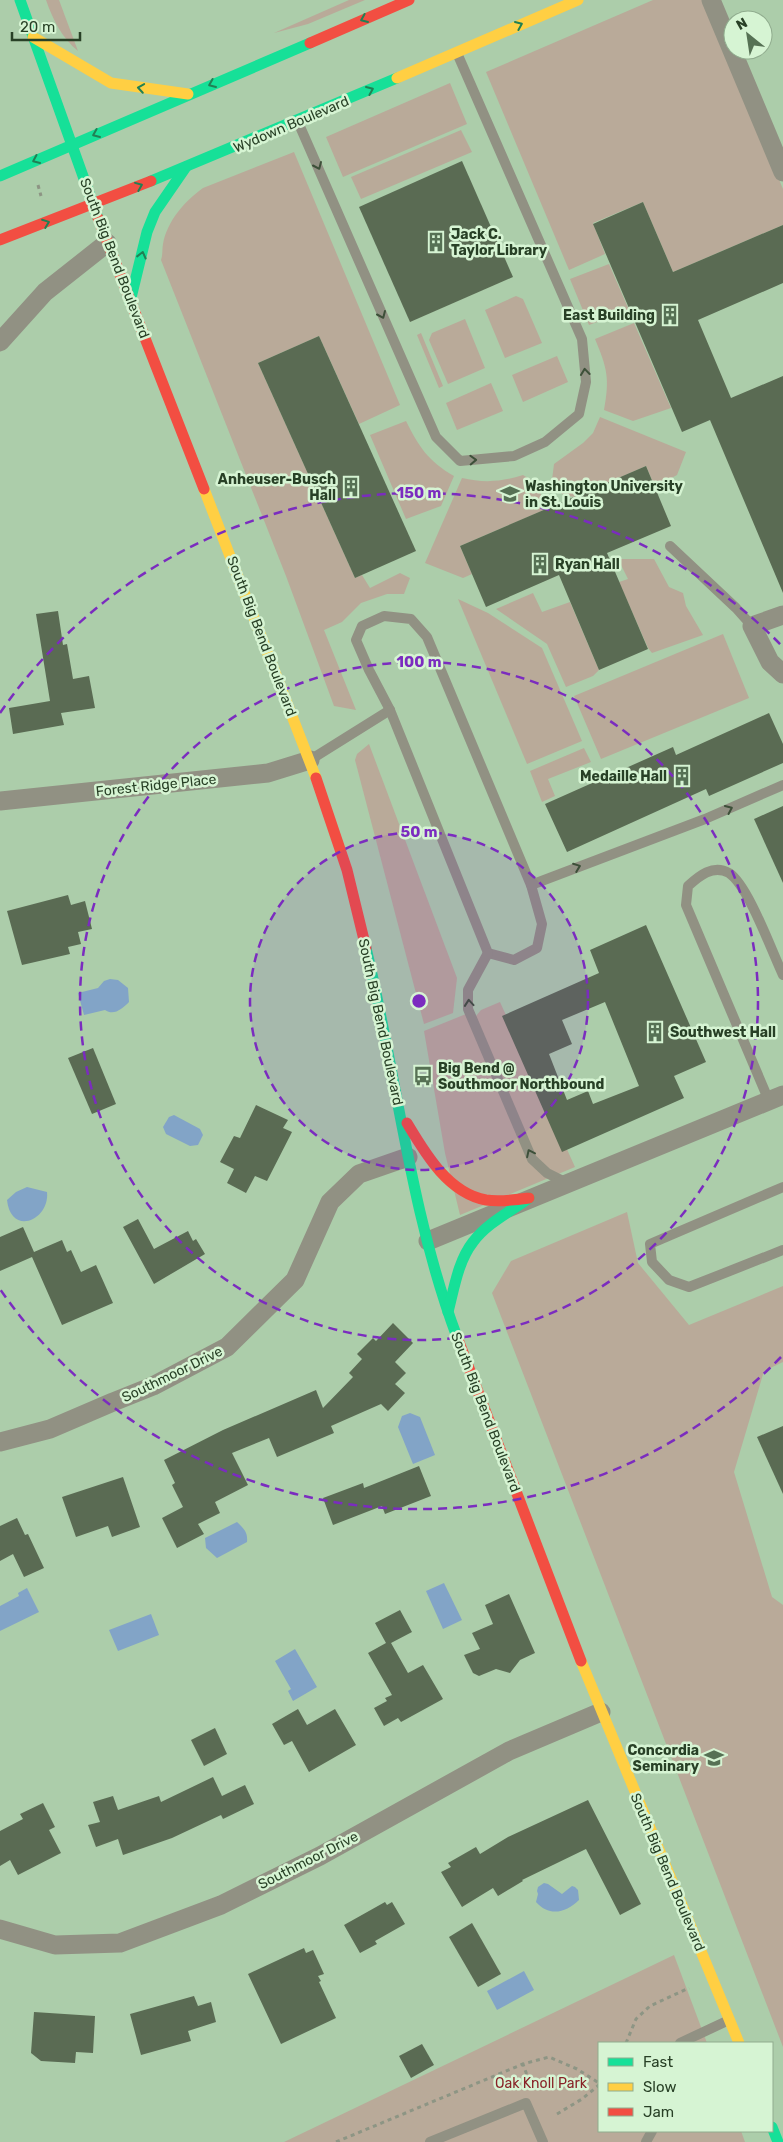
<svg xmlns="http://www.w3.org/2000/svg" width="783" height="2142" viewBox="0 0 783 2142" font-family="Rubik,sans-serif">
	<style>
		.green { fill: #b9aa99 }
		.water { fill: #82a4c7 }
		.building { fill: #5a6b53; fill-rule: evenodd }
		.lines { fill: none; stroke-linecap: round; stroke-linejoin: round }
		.path { stroke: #8d9584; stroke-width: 3; stroke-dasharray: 4 4; stroke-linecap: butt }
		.lane { stroke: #919183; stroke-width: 10 }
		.street { stroke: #919183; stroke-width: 19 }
		.fast { stroke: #16e098; stroke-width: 11 }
		.slow { stroke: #ffcf43; stroke-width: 11 }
		.jam { stroke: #f24e42; stroke-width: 11 }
		.oneway { stroke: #218054 }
		.oneway2 { stroke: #3d5039 }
		.ring { fill: none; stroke: #7b2cbf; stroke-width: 2.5; stroke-dasharray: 9 6 }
		.labels { text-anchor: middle; stroke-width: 5; stroke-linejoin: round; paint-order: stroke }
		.street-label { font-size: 14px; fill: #284026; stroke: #d6f4d3 }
		.poi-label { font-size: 14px; font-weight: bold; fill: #284026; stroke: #d6f4d3; text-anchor: start }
		.park-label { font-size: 14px; fill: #882227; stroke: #d6f4d3 }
		.centre { fill: #7b2cbf; stroke: #d6f4d3; stroke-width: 2.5 }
		.ring-label { font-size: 15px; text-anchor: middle; font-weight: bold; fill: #7b2cbf; stroke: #d6f4d3; stroke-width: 5; stroke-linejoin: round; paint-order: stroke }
	</style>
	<rect width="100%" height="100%" fill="#accdaa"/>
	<!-- green -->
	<g class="green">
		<path d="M 46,0 L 59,0 L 78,51 C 62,38 53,20 46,0 Z"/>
		<polygon points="349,0 365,0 308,24 274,33"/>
		<polygon points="653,0 704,0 783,189 783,225 673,272 643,202 593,223 605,254 569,270 486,72"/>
		<polygon points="450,83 467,124 343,177 326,137"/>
		<polygon points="461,130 472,152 361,199 351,177"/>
		<path d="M 294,152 L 400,405 L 359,424 L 319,336 L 258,363 L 355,578 L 362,575 L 370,588 L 400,573 L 410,578 L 404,594 L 387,594 L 361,603 L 342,622 L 324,630 L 356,710 L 334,706 L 286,576 L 161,260 C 163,254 162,249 163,244 C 167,221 185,201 203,188 Z"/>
		<polygon points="609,264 629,310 589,325 570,279"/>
		<polygon points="516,296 523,299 542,343 505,358 485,310"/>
		<polygon points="465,319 485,368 448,384 429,340 432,333"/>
		<path d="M 634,323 L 671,408 L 633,421 L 604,410 C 610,378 607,368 595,339 Z"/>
		<polygon points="421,333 443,386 439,388 417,335"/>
		<polygon points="557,356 568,382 523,402 512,375"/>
		<polygon points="491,383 503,411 457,430 446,403"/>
		<polygon points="600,417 686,452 677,475 655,487 646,466 575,497 563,495 552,480 554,464 583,443 593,433"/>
		<path d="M 406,421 C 419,447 428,461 454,476 L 441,506 L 406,519 L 370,435 Z"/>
		<path d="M 523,475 L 539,485 L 544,510 L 460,546 L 472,574 L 463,578 L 425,563 L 462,478 C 483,483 502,482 523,475 Z"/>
		<polygon points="618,559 654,559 669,587 683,593 686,606 703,635 652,653 648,648 619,582 628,579"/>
		<polygon points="533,593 542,612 570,602 599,670 593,676 566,687 547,644 496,609"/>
		<polygon points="458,599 488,613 542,648 582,741 527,764"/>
		<polygon points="723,634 749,698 601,759 574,696"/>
		<polygon points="369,744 457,978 453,1013 424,1024 355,760 357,754"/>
		<polygon points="584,748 591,762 548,779 555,796 542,802 530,771"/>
		<polygon points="500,1002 575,1167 460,1215 445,1153 424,1031 466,1014 476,1016 481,1010"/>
		<polygon points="627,1212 638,1263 689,1325 783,1286 783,1362 764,1371 734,1472 772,1597 783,1605 783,2047 492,1293 511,1261"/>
		<polygon points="674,1955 707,2043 599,2043 599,2131 741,2131 745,2142 284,2142"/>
	</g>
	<!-- water -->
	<g class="water">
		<path d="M 110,979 L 118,980 L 128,988 L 129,1002 C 122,1009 114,1016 105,1010 L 84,1015 L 78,993 L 98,988 L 104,981 Z"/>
		<polygon points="174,1115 200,1129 203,1135 198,1145 190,1146 166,1134 163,1127 169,1117"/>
		<path d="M 27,1187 L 47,1192 C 50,1220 11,1237 7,1200 L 16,1192 Z"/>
		<polygon points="410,1413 420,1417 435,1455 413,1464 398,1427 402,1416"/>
		<path d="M 237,1522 C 244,1529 248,1532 247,1542 L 217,1558 L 206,1548 L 205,1538 Z"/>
		<polygon points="444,1583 462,1620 443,1629 426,1591"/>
		<polygon points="27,1588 39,1612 0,1631 0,1606 19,1596 18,1593"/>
		<polygon points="151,1614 159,1635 118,1651 109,1630"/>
		<polygon points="295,1649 317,1687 293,1701 288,1691 291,1689 275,1661"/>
		<path d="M 544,1883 L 548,1884 L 562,1894 L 572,1886 L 575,1887 L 578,1890 L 579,1900 C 566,1913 549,1917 536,1902 L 538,1894 L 537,1891 L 538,1887 Z"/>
		<polygon points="524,1971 534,1990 497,2010 487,1991"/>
	</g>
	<!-- building -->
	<g class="building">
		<polygon points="462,161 513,277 410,322 359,207"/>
		<polygon points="643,202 673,272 783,225 783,283 698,320 731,398 783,376 783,593 710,420 682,432 593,224"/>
		<polygon points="319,336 416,551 355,578 258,363"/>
		<polygon points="646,466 671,526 607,553 648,649 599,670 559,575 486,607 460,546"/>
		<polygon points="58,611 63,645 67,644 73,679 89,676 95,708 61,713 64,725 13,734 9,708 50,701 36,614"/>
		<polygon points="769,713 783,744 783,763 709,796 706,789 567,852 545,804 673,747 676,755"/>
		<polygon points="783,806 783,883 754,819"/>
		<polygon points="68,895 71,905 85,901 92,929 78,932 81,944 68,947 70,954 22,965 7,911"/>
		<path d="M 646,925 L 706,1062 L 674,1076 L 684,1098 L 562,1152 L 502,1016 L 599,973 L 590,950 ZM 605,1002 L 639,1086 L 593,1104 L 588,1091 L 567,1100 L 549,1054 L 572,1044 L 562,1020 Z"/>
		<polygon points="93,1048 116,1104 92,1114 68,1058"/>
		<polygon points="256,1105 288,1120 283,1128 292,1132 267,1181 255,1176 246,1193 227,1183 234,1169 220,1162 234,1136 240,1138"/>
		<polygon points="138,1219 154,1249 188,1231 193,1241 196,1239 205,1254 154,1284 123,1227"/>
		<polygon points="23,1227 34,1252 62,1240 67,1252 71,1250 81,1272 96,1265 113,1303 62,1325 32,1257 0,1271 0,1237"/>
		<polygon points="393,1323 413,1343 395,1362 406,1373 395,1384 405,1393 388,1411 381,1404 331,1426 334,1433 277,1457 269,1438 232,1453 248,1485 215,1502 220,1513 198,1524 204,1534 177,1548 162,1518 183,1507 172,1485 175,1483 164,1460 223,1430 316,1390 323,1408 353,1377 349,1373 362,1359 357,1354 373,1338 376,1341"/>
		<polygon points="783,1426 783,1494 757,1437"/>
		<polygon points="419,1466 431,1496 385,1514 382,1506 333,1525 323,1498 363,1483 364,1488"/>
		<polygon points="123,1477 140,1527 112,1537 108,1526 76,1537 62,1497"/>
		<polygon points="17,1518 25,1535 28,1534 44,1568 24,1577 13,1554 0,1561 0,1526"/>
		<polygon points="509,1594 535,1653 520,1660 510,1673 496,1669 479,1676 473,1673 464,1655 480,1649 472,1633 493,1624 485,1605"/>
		<polygon points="400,1610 412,1632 391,1643 408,1673 423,1665 443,1699 401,1722 398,1718 384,1726 374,1708 387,1701 385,1698 392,1695 368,1653 386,1643 375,1623"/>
		<polygon points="298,1709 307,1725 335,1709 356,1745 309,1772 292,1741 284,1745 272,1724"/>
		<polygon points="215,1728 227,1754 204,1766 191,1740"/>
		<polygon points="213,1777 222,1796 245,1785 254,1804 223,1819 221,1815 172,1838 123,1855 118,1839 96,1847 88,1825 100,1822 93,1802 113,1796 118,1810 159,1796 161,1802"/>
		<polygon points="588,1800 641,1904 620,1915 586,1849 522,1880 523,1881 498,1896 493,1888 462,1907 441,1872 451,1867 448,1863 476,1847 480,1854 508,1837"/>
		<polygon points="43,1803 55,1827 49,1830 61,1853 18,1875 10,1860 0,1866 0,1831 23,1819 20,1814"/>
		<polygon points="385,1902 387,1905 392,1902 405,1924 375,1941 377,1944 360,1953 344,1925"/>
		<polygon points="472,1923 501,1974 478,1987 449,1937"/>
		<polygon points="304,1948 306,1953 313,1950 324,1974 318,1976 321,1981 319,1982 336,2018 281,2044 248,1974"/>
		<polygon points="194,1996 198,2006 211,2002 216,2022 188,2031 191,2041 141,2055 130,2014"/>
		<polygon points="34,2012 95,2016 93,2053 76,2052 75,2063 41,2061 31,2053"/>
		<polygon points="422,2044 434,2065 411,2078 399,2056"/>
	</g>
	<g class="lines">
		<!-- path -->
		<g class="path">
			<polyline points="38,185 41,196"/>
			<polyline points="626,2043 636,2019 650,2006 689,1988"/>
			<polyline points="532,2089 523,2064 549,2057 577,2069 599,2083"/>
			<polyline points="557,2114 582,2099 599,2085"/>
			<polyline points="336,2142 523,2064"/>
		</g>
		<!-- lane -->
		<g class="lane">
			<polyline points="298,122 436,437 460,461 514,456 545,442 579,414 586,382 582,339 457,53"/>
			<polyline points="670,546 736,608 752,626"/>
			<polygon points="384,616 411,619 427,637 531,885 542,924 537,948 514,960 488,953 390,710 369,670 356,640 362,626"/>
			<polyline points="310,760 390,710"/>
			<polyline points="531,885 705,819 783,785"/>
			<polyline points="488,953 468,990 468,1009 532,1159 547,1173 567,1183"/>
			<path d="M 769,1101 L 686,905 L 688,886 C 699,876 713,864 729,873 C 748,885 772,952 783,975"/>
			<polyline points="783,1187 650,1244 652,1262 669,1280 689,1287 783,1250"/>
			<polyline points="680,2043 729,2020"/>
			<polyline points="430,2142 526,2103 543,2142"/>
			<polyline points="646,2142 652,2131"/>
		</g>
		<!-- street -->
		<g class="street">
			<polyline points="711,0 783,172"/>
			<polyline points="0,342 45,292 107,243"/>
			<polyline points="783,615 752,626 770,662 783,674"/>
			<polyline points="0,801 268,773 310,760"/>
			<polyline points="428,1241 783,1095"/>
			<polyline points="0,1442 50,1429 113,1402 153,1386 227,1347 295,1280 330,1202 359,1174 408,1157"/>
			<polyline points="0,1929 55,1945 120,1943 221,1905 320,1856 509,1751 601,1712"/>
		</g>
		<!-- fast -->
		<g class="fast">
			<polyline points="20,0 98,218"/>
			<polyline points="0,176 310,43"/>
			<polyline points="151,181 397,78"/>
			<polyline points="130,302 147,232 155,212 186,167"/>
			<path d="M 366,948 C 397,1077 410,1212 457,1337"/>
			<path d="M 448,1312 C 454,1289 458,1261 473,1242 C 487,1223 510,1212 529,1198"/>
			<polyline points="772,2127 778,2142"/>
		</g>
		<!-- slow -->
		<g class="slow">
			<polyline points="33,37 111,83 188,94"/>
			<polyline points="397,78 578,0"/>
			<polyline points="204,489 316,778"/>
			<polyline points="581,1661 739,2043"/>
		</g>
		<!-- jam -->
		<g class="jam">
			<polyline points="310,43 409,0"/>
			<polyline points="98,218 204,489"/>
			<polyline points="0,240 151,181"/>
			<polyline points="316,778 347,870 366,948"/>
			<path d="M 407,1123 C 425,1153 448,1193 486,1200 C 500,1202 515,1200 529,1198"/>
			<polyline points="457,1337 581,1661"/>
		</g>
	</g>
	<!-- one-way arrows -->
	<defs><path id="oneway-chevron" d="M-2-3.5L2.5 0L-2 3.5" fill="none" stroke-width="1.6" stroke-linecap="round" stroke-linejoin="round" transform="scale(1.25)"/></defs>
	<g class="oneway">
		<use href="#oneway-chevron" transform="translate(364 19) rotate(157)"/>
		<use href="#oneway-chevron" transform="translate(519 25) rotate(-23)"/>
		<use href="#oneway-chevron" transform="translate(212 84) rotate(157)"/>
		<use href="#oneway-chevron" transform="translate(141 88) rotate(-171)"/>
		<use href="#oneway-chevron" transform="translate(370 90) rotate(-23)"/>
		<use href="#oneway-chevron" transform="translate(96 134) rotate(157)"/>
		<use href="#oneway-chevron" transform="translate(36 160) rotate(156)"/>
		<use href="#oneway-chevron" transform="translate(139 186) rotate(-22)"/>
		<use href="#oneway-chevron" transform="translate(46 223) rotate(-21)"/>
		<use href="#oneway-chevron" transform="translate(142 255) rotate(-76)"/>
	</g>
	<g class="oneway2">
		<use href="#oneway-chevron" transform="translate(318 166) rotate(66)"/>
		<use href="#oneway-chevron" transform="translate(382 315) rotate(66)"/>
		<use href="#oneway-chevron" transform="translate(585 372) rotate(-96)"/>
		<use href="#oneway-chevron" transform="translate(473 460) rotate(-2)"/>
		<use href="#oneway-chevron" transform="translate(729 809) rotate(-24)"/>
		<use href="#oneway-chevron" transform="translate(577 867) rotate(-21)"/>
		<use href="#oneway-chevron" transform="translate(469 1003) rotate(-95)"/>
		<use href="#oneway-chevron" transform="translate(530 1153) rotate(-116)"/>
	</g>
	<!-- distance rings -->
	<circle cx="419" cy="1001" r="169" fill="#7b2cbf" fill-opacity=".12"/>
	<g class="ring">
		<circle cx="419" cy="1001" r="169"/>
		<circle cx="419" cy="1001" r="339"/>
		<path d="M781 1357A508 508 0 0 1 0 1289M0 713A508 508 0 0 1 781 645"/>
	</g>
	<!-- icons -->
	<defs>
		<symbol id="building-bare" viewBox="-9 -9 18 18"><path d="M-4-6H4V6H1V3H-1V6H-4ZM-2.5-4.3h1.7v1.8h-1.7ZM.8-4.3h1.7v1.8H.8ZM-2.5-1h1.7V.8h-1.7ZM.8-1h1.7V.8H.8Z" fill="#567154" stroke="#d6f4d3" stroke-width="2.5" paint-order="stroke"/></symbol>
		<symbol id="university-bare" viewBox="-9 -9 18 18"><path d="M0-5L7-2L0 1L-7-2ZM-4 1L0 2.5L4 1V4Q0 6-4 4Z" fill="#567154" stroke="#d6f4d3" stroke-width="2.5" paint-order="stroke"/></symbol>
		<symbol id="bus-bare" viewBox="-9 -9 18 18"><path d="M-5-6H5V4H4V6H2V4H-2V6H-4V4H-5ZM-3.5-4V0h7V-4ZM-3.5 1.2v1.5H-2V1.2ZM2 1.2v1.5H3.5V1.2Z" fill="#567154" stroke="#d6f4d3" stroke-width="2.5" paint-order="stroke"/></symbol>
	</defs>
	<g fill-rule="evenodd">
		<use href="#building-bare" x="422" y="228" width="28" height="28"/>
		<use href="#building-bare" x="656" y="301" width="28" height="28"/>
		<use href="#building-bare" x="337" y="473" width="28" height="28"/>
		<use href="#university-bare" x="496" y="480" width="28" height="28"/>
		<use href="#building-bare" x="526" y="550" width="28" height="28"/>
		<use href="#building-bare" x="668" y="762" width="28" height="28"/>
		<use href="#building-bare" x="641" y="1018" width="28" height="28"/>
		<use href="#bus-bare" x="409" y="1062" width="28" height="28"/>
		<use href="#university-bare" x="700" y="1744" width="28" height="28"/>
	</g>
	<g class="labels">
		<!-- street labels -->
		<g class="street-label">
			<text transform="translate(291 124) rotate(-23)" y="5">Wydown Boulevard</text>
			<text transform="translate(115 258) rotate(69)" y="5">South Big Bend Boulevard</text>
			<text transform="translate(262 636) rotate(69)" y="5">South Big Bend Boulevard</text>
			<text transform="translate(156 785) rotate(-6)" y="5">Forest Ridge Place</text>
			<text transform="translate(381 1022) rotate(78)" y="5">South Big Bend Boulevard</text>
			<text transform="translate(172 1374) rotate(-26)" y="5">Southmoor Drive</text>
			<text transform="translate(486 1412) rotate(69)" y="5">South Big Bend Boulevard</text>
			<text transform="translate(308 1860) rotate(-27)" y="5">Southmoor Drive</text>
			<text transform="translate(668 1872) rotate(67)" y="5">South Big Bend Boulevard</text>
		</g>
		<!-- poi labels -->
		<g class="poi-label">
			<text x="451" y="239">Jack C.<tspan x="451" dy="16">Taylor Library</tspan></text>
			<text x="655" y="320" text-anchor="end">East Building</text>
			<text x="336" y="484" text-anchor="end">Anheuser-Busch<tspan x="336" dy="16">Hall</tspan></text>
			<text x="525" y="491">Washington University<tspan x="525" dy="16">in St. Louis</tspan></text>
			<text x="555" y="569">Ryan Hall</text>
			<text x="667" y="781" text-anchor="end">Medaille Hall</text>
			<text x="670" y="1037">Southwest Hall</text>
			<text x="438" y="1073">Big Bend @<tspan x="438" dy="16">Southmoor Northbound</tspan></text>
			<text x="699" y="1755" text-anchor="end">Concordia<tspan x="699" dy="16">Seminary</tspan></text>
		</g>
		<!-- park labels -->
		<g class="park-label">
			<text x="541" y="2088">Oak Knoll Park</text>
		</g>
	</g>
	<circle cx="419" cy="1001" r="8" class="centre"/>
	<g class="ring-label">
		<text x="419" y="498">150 m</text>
		<text x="419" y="667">100 m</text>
		<text x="419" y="837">50 m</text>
	</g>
	<!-- legend -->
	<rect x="598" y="2042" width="175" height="90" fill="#d6f4d3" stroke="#90ac8e"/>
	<rect x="608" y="2058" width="25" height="8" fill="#16e098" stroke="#90ac8e"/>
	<text x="643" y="2067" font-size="15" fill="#284026">Fast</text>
	<rect x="608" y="2083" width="25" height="8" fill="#ffcf43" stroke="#90ac8e"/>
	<text x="643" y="2092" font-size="15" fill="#284026">Slow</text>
	<rect x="608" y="2108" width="25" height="8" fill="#f24e42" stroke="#90ac8e"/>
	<text x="643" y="2117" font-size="15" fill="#284026">Jam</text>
	<!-- north arrow -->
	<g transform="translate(748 35) rotate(330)"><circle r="24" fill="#d6f4d3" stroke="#90ac8e"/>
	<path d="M0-4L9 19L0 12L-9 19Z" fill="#567154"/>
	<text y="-8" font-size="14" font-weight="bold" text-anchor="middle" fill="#284026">N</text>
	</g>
	<!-- scale -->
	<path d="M12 32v8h68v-8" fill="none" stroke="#284026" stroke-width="2.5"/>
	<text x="20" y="32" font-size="15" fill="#284026" stroke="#d6f4d3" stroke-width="4" paint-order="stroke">20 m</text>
</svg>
